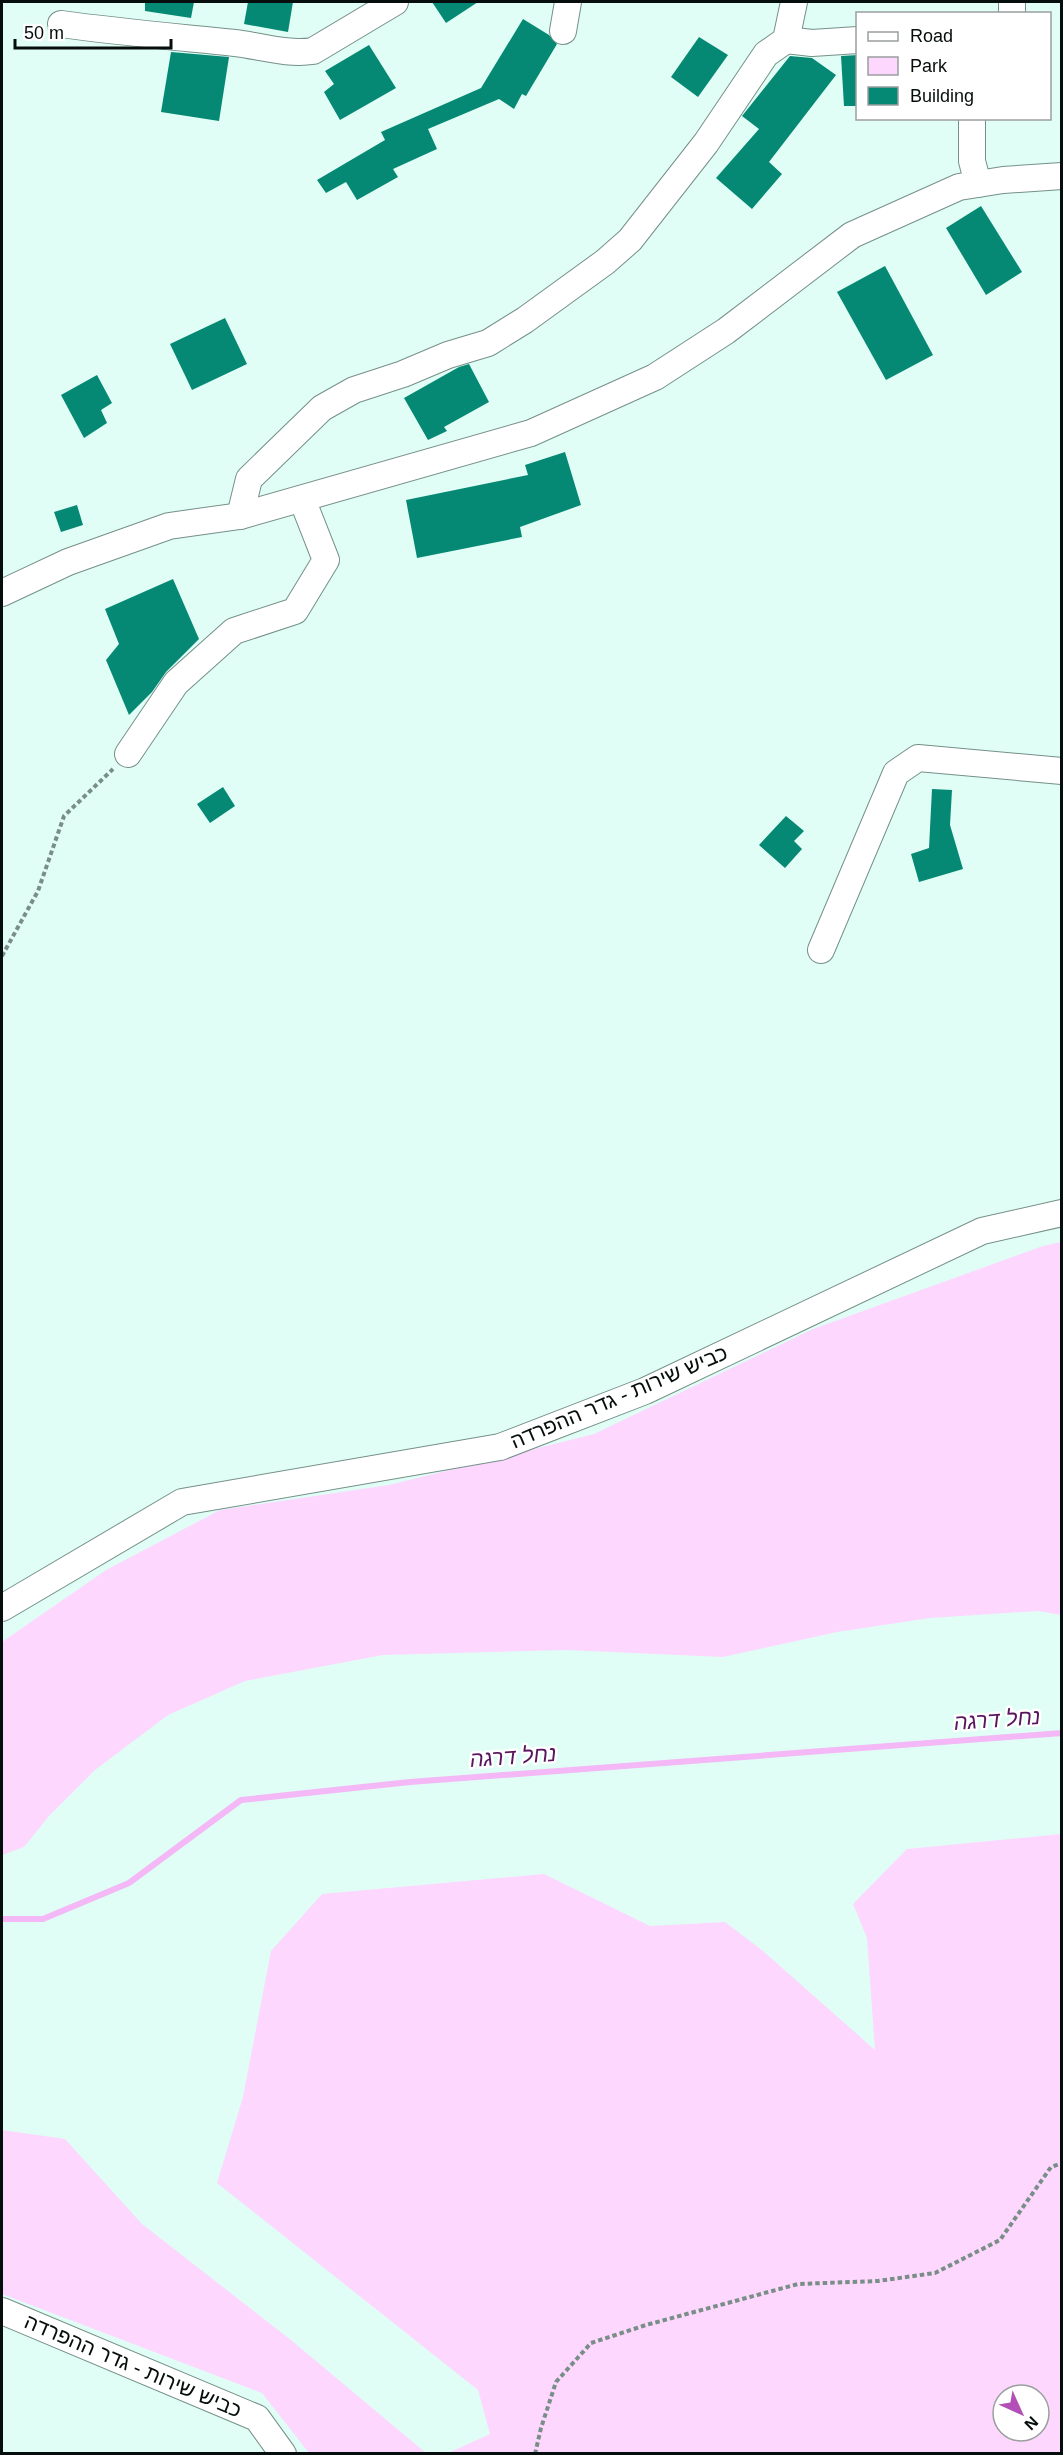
<svg xmlns="http://www.w3.org/2000/svg" width="1063" height="2455" viewBox="0 0 1063 2455" font-family="Helvetica,Heebo,sans-serif">
	<style>
		.green { fill: #fdd7fe; fill-rule: evenodd }
		.lines { fill: none; stroke-linecap: round; stroke-linejoin: round }
		.stream { stroke: #f3b8f5; stroke-width: 6 }
		.building { fill: #068974 }
		.minor-casing { stroke: #759089; stroke-width: 28 }
		.path { stroke: #7a8e88; stroke-width: 4; stroke-dasharray: 4.5 3; stroke-linecap: butt }
		.minor { stroke: #fff; stroke-width: 26 }
		.labels { text-anchor: middle; stroke-width: 5; stroke-linejoin: round; paint-order: stroke }
		.street-label { font-size: 21px; fill: #050e0c; stroke: #fff }
		.water-label { font-size: 22px; font-style: italic; fill: #59155d; stroke: #fff }
	</style>
	<rect width="100%" height="100%" fill="#e0fef5"/>
	<!-- green -->
	<g class="green">
		<polygon points="1061,1242 1061,1615 1039,1611 930,1618 837,1632 723,1657 566,1650 383,1655 245,1681 168,1715 95,1770 49,1816 24,1847 2,1855 2,1642 106,1570 220,1510 389,1485 594,1434 813,1329 1043,1246"/>
		<path d="M 1061,1834 L 1061,2453 L 448,2453 L 490,2434 L 478,2390 L 217,2183 L 243,2097 L 271,1951 L 322,1894 L 544,1874 L 650,1926 L 725,1922 L 763,1951 L 875,2050 L 867,1938 L 853,1904 L 907,1849 ZM 1003,2395 L 1039,2395 L 1039,2431 L 1003,2431 Z"/>
		<polygon points="2,2130 65,2139 142,2224 291,2340 426,2453 309,2453 262,2393 2,2294"/>
	</g>
	<g class="lines">
		<!-- stream -->
		<polyline class="stream" points="2,1919 43,1919 129,1883 241,1800 410,1782 1062,1733"/>
	</g>
	<!-- building -->
	<g class="building">
		<polygon points="145,2 194,2 191,18 145,11"/>
		<polygon points="248,2 293,2 288,32 244,24"/>
		<polygon points="432,2 478,2 446,23"/>
		<polygon points="523,19 549,35 557,44 526,96 522,94 514,109 499,99 428,129 437,149 393,169 398,177 357,200 346,182 326,193 317,180 385,140 381,132 481,88"/>
		<polygon points="699,37 728,55 698,97 671,77"/>
		<polygon points="369,45 396,88 340,120 324,92 334,84 325,71"/>
		<polygon points="171,52 229,57 219,121 161,112"/>
		<polygon points="858,55 858,106 844,106 841,56"/>
		<polygon points="790,56 812,58 836,75 769,162 782,174 752,209 716,178 759,129 742,116"/>
		<polygon points="981,206 1022,272 986,295 946,228"/>
		<polygon points="885,266 933,355 886,380 837,292"/>
		<polygon points="225,318 247,364 192,390 170,344"/>
		<polygon points="469,364 489,402 444,427 447,431 428,440 404,398 459,367"/>
		<polygon points="97,375 112,403 101,410 107,423 84,438 61,395"/>
		<polygon points="565,452 581,505 520,527 522,537 417,558 406,500 528,475 525,465"/>
		<polygon points="77,505 83,525 61,532 54,512"/>
		<polygon points="173,579 199,639 166,672 152,692 129,715 106,660 119,644 105,609"/>
		<polygon points="223,787 235,806 210,823 197,804"/>
		<polygon points="932,789 952,790 950,825 963,869 919,882 911,854 929,848"/>
		<polygon points="786,816 804,831 794,841 802,849 785,868 759,845"/>
	</g>
	<g class="lines">
		<defs>
			<g id="minor">
				<polyline points="1012,2 1012,14"/>
				<path d="M 61,24 C 119,32 177,37 235,43 C 261,46 287,55 313,51 L 395,2"/>
				<polyline points="563,31 568,2"/>
				<polyline points="786,40 812,43 858,40"/>
				<polyline points="972,118 972,161 978,184"/>
				<polyline points="240,516 249,479 322,408 354,390 403,374 448,355 488,343 525,320 605,262 630,240 706,143 766,54 786,40 794,2"/>
				<polyline points="2,593 68,562 169,526 240,516 531,433 655,377 726,331 852,235 959,187 1003,180 1062,176"/>
				<polyline points="128,754 176,683 234,631 295,611 326,560 302,499"/>
				<polyline points="821,950 896,773 918,758 1062,771"/>
				<polyline points="2,1608 182,1502 500,1447 645,1391 982,1231 1062,1213"/>
				<polyline points="2,2311 257,2418 283,2454"/>
			</g>
		</defs>
		<!-- minor casing -->
		<use href="#minor" class="minor-casing"/>
		<!-- path -->
		<g class="path">
			<polyline points="2,956 38,891 64,816 113,769"/>
			<polyline points="535,2454 541,2428 556,2382 591,2343 646,2325 798,2284 878,2281 935,2273 1000,2240 1051,2167 1062,2163"/>
		</g>
		<!-- minor -->
		<use href="#minor" class="minor"/>
	</g>
	<g class="labels">
		<!-- street labels -->
		<g class="street-label">
			<text transform="translate(619 1397) rotate(-23)" y="7">כביש שירות - גדר ההפרדה</text>
			<text transform="translate(133 2366) rotate(23)" y="7">כביש שירות - גדר ההפרדה</text>
		</g>
		<!-- water labels -->
		<g class="water-label">
			<text transform="translate(997 1719) rotate(-4)" y="8">נחל דרגה</text>
			<text transform="translate(513 1756) rotate(-4)" y="8">נחל דרגה</text>
		</g>
	</g>
	<!-- border -->
	<rect width="1063" height="2455" fill="none" stroke="#050e0c" stroke-width="6"/>
	<!-- legend -->
	<rect x="856" y="12" width="195" height="108" fill="#ffffff" stroke="#9b9f9e" stroke-width="1.5"/>
	<rect x="868" y="32" width="30" height="9" fill="#ffffff" stroke="#9b9f9e" stroke-width="1.5"/>
	<text x="910" y="42" font-size="18" fill="#050e0c">Road</text>
	<rect x="868" y="57" width="30" height="18" fill="#fdd7fe" stroke="#9b9f9e" stroke-width="1.5"/>
	<text x="910" y="72" font-size="18" fill="#050e0c">Park</text>
	<rect x="868" y="87" width="30" height="18" fill="#068974" stroke="#9b9f9e" stroke-width="1.5"/>
	<text x="910" y="102" font-size="18" fill="#050e0c">Building</text>
	<!-- north arrow -->
	<g transform="translate(1021 2413) rotate(135)"><circle r="28" fill="#ffffff" stroke="#9b9f9e" stroke-width="1.5"/>
	<path d="M0-4.5L10 22L0 15L-10 22Z" fill="#b250b8"/>
	<text y="-9" font-size="16" font-weight="bold" text-anchor="middle" fill="#050e0c">N</text>
	</g>
	<!-- scale -->
	<path d="M15 39v9h156v-9" fill="none" stroke="#050e0c" stroke-width="3"/>
	<text x="24" y="39" font-size="18" fill="#050e0c" stroke="#ffffff" stroke-width="4.5" paint-order="stroke">50 m</text>
</svg>
